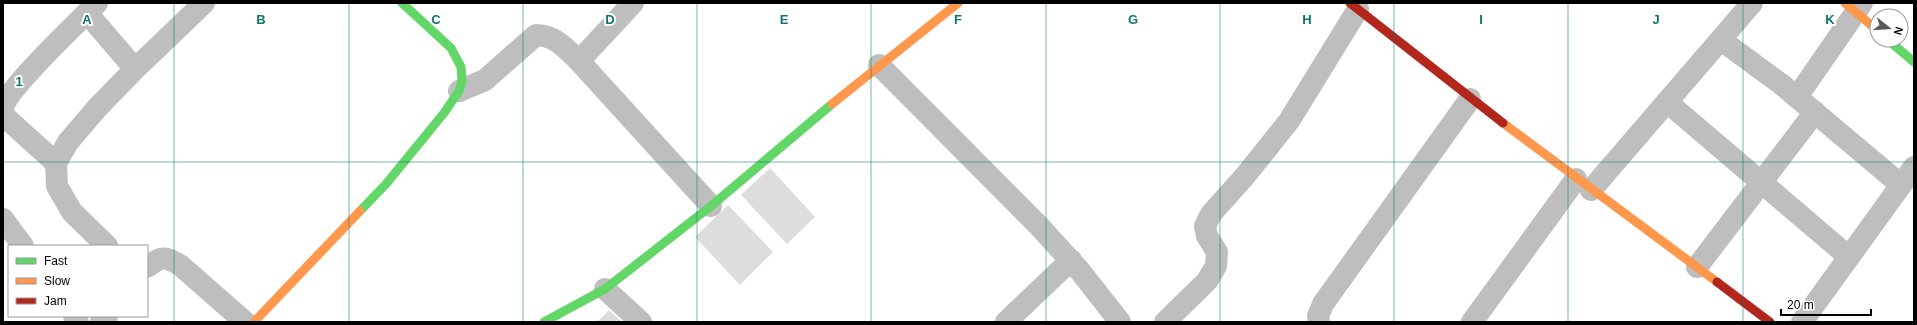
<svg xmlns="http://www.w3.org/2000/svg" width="1917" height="325" viewBox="0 0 1917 325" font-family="Arial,sans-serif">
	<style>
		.building { fill: #ddd }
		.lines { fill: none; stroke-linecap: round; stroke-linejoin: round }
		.street { stroke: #bebebe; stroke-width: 22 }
		.fast { stroke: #63d668; stroke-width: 9 }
		.slow { stroke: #ff974d; stroke-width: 9 }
		.jam { stroke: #b3261e; stroke-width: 9 }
		.grid { fill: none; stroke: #0f766e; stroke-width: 1; stroke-opacity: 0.55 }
		.grid-label { font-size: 13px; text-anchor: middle; font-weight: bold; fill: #0f766e; stroke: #fff; stroke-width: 4; stroke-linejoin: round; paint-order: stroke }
	</style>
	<rect width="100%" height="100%" fill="#fff"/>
	<!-- building -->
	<g class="building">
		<polygon points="770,168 815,217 787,244 741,195"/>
		<polygon points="728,205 773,252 740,285 695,237"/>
		<polygon points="609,310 622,322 597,322"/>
	</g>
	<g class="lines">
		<!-- street -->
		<g class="street">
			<polyline points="87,13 135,69"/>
			<polyline points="1721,40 1781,84 1901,185"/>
			<polyline points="579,61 633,3"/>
			<polyline points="879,65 1039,226 1080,271 1120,322"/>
			<path d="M 459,91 L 485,80 L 536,35 C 555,35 566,49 579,61 L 711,206"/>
			<polyline points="1797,97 1862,3"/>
			<polyline points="1667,102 1849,257"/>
			<path d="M 3,107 C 10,86 78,22 97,3"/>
			<polyline points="3,110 5,117 56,163"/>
			<polyline points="1591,190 1752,3"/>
			<polyline points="3,219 23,246"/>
			<polyline points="107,246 72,212 57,186 56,163 68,142 98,107 135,69 204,3"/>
			<path d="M 147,267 C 162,256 164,256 180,265 L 245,322"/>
			<polyline points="1697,267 1815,112"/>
			<polyline points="605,289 641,322"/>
			<polyline points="74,316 78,322"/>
			<polyline points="101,322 107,316"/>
			<polyline points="1006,322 1071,260"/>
			<polyline points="1165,322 1207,281 1216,266 1217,252 1207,236 1205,226 1211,214 1245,176 1289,121 1358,9"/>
			<polyline points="1319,322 1318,316 1323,304 1470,99"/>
			<polyline points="1472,322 1576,179"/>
			<polyline points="1802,322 1914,167"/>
		</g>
		<!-- fast -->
		<g class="fast">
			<polyline points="1888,40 1914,62"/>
			<polyline points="360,211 386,184 444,113 459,91 462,81 461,67 451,48 402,3"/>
			<polyline points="544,322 605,289 711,206 832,104"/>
		</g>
		<!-- slow -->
		<g class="slow">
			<polyline points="1845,3 1877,30"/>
			<polyline points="832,104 958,3"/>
			<polyline points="1503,123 1717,282"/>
			<polyline points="254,322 360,211"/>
		</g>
		<!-- jam -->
		<g class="jam">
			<polyline points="1350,3 1503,123"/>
			<polyline points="1717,282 1770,322"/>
		</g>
	</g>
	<!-- grid -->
	<path class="grid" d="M 174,3 L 174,322M 349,3 L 349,322M 523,3 L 523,322M 697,3 L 697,322M 871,3 L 871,322M 1046,3 L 1046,322M 1220,3 L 1220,322M 1394,3 L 1394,322M 1568,3 L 1568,322M 1743,3 L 1743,322M 3,162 L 1914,162"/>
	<g class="grid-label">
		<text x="87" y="24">A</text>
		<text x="261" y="24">B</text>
		<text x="436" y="24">C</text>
		<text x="610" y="24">D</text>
		<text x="784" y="24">E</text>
		<text x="958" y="24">F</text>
		<text x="1133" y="24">G</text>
		<text x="1307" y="24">H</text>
		<text x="1481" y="24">I</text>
		<text x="1656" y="24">J</text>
		<text x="1830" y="24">K</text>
		<text x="19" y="86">1</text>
	</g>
	<!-- border -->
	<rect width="1917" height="325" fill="none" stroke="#000000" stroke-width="8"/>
	<!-- legend -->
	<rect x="8" y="245" width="140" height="72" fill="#ffffff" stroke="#999999"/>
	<rect x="16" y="258" width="20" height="6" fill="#63d668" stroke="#999999"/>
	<text x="44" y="265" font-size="12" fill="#000000">Fast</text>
	<rect x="16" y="278" width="20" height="6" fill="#ff974d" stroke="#999999"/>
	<text x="44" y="285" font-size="12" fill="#000000">Slow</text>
	<rect x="16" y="298" width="20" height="6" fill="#b3261e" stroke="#999999"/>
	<text x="44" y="305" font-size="12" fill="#000000">Jam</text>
	<!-- north arrow -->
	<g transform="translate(1889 28) rotate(107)"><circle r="19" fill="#ffffff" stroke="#999999"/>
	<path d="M0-3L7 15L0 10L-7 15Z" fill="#595959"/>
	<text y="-6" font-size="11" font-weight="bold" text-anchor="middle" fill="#000000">N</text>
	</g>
	<!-- scale -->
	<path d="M1781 309v6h90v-6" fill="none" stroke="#000000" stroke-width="2"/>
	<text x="1787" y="309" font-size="12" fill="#000000" stroke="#ffffff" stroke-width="3" paint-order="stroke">20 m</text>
</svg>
